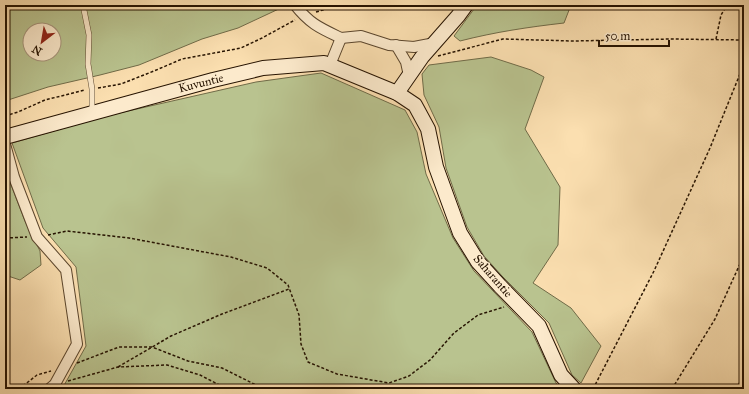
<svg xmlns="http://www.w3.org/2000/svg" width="749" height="394" viewBox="0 0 749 394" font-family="'IM FELL Great Primer',serif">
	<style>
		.green { fill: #b9c38f; stroke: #706b48; fill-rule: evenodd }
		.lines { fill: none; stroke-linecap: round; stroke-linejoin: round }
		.lane-casing { stroke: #5b462d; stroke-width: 6 }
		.street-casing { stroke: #5b462d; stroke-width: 12 }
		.secondary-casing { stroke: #261301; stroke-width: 16 }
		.path { stroke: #261301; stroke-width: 1.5; stroke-dasharray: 3 2; stroke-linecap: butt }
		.lane { stroke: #fceacc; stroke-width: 5 }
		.street { stroke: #fceacc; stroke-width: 10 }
		.secondary { stroke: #fceacc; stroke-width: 14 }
		.labels { text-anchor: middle; stroke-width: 3; stroke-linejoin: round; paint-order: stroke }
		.street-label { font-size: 12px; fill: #261301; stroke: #fceacc }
	</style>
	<rect width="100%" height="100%" fill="#fbdfb0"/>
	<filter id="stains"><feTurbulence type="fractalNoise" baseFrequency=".005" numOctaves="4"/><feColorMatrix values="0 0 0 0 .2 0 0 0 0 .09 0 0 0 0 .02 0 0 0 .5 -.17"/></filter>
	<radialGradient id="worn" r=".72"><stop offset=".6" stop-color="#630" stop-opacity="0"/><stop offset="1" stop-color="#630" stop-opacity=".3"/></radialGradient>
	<!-- green -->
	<g class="green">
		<path d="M 5,5 L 281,5 L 283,7 L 238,28 L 202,39 L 139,65 L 100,75 L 48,87 L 5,101 ZM 30,30 L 54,30 L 54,54 L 30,54 Z"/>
		<path d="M 477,5 L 571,5 L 564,23 C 529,27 495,32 460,41 L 454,36 Z"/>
		<polygon points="491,57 531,70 544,77 525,129 560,187 558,245 533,283 571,308 601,346 581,383 572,375 549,323 502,276 484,256 467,227 446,168 439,127 424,95 422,74 429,65"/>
		<polygon points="321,73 405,110 417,132 426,174 453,238 474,271 532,332 556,383 561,389 62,389 86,346 76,267 43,228 12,143 106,116 256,82"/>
		<polygon points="5,169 25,221 40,251 41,265 20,280 5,275"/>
	</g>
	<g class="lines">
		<defs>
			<polyline id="lane" points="83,5 89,35 88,64 92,89 92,112"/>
			<g id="street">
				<path d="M 295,5 C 310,24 320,28 341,38"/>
				<polyline points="341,38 361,36 389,45 414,47 435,43"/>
				<polyline points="396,45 406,62 409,76"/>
				<polyline points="330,65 341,38"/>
				<polyline points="5,144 14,177 37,237 66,270 77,344 55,384 49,389"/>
			</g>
			<g id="secondary">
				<polyline points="397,93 422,57 458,16 466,5"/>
				<polyline points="5,137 213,80 263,68 324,63 397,93 415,105 428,129 436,167 460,233 478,262 500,286 539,326 561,375 574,389"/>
			</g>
		</defs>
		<!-- lane casing -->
		<use href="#lane" class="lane-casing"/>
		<!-- street casing -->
		<use href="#street" class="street-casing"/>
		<!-- secondary casing -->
		<use href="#secondary" class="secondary-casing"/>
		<!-- path -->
		<g class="path">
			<polyline points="316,12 341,5"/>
			<polyline points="716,39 721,15 727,5"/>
			<polyline points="438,56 503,39 573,41 670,39 744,40"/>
			<polyline points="98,88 121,84 154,71 182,59 241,48 262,38 295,20"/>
			<polyline points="5,116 18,112 45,100 85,90"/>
			<polyline points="48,235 67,231 129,238 231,257 267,268 288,285 299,315 301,344 308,362 337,374 389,383 409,376 430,360 454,333 478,315 504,307"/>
			<polyline points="5,238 27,237"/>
			<polyline points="77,363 119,347 152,347 188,361 222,368 264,389"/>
			<polyline points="118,367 171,336 222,314 289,289"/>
			<polyline points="68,381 118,367 167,365 200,375 227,389"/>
			<polyline points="19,389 37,375 51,371"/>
			<polyline points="593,389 654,271 710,148 744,64"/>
			<polyline points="672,389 715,319 744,255"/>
			<polyline points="737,389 744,372"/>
		</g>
		<!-- lane -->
		<use href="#lane" class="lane"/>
		<!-- street -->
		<use href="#street" class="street"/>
		<!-- secondary -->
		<use href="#secondary" class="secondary"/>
	</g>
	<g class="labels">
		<!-- street labels -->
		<g class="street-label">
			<text transform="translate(201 83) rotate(-14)" y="4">Kuvuntie</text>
			<text transform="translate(493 276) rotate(49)" y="4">Saharantie</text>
		</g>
	</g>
	<!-- margin -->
	<rect width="749" height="394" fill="none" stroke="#fbdfb0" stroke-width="20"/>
	<rect x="6" y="6" width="737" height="382" fill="none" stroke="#261301" stroke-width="2"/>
	<rect x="10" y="10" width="729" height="374" fill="none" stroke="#261301"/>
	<!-- north arrow -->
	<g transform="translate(42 42) rotate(211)"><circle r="19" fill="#fceacc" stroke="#a6947b"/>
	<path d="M0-3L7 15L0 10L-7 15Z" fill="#8f2418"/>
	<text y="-6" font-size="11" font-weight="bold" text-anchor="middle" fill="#261301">N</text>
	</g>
	<!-- scale -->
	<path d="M599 40v6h70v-6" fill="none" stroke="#261301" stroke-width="2"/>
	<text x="605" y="40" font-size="12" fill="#261301" stroke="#fceacc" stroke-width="3" paint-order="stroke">50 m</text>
	<rect width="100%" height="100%" filter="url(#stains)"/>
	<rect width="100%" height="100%" fill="url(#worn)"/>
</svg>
